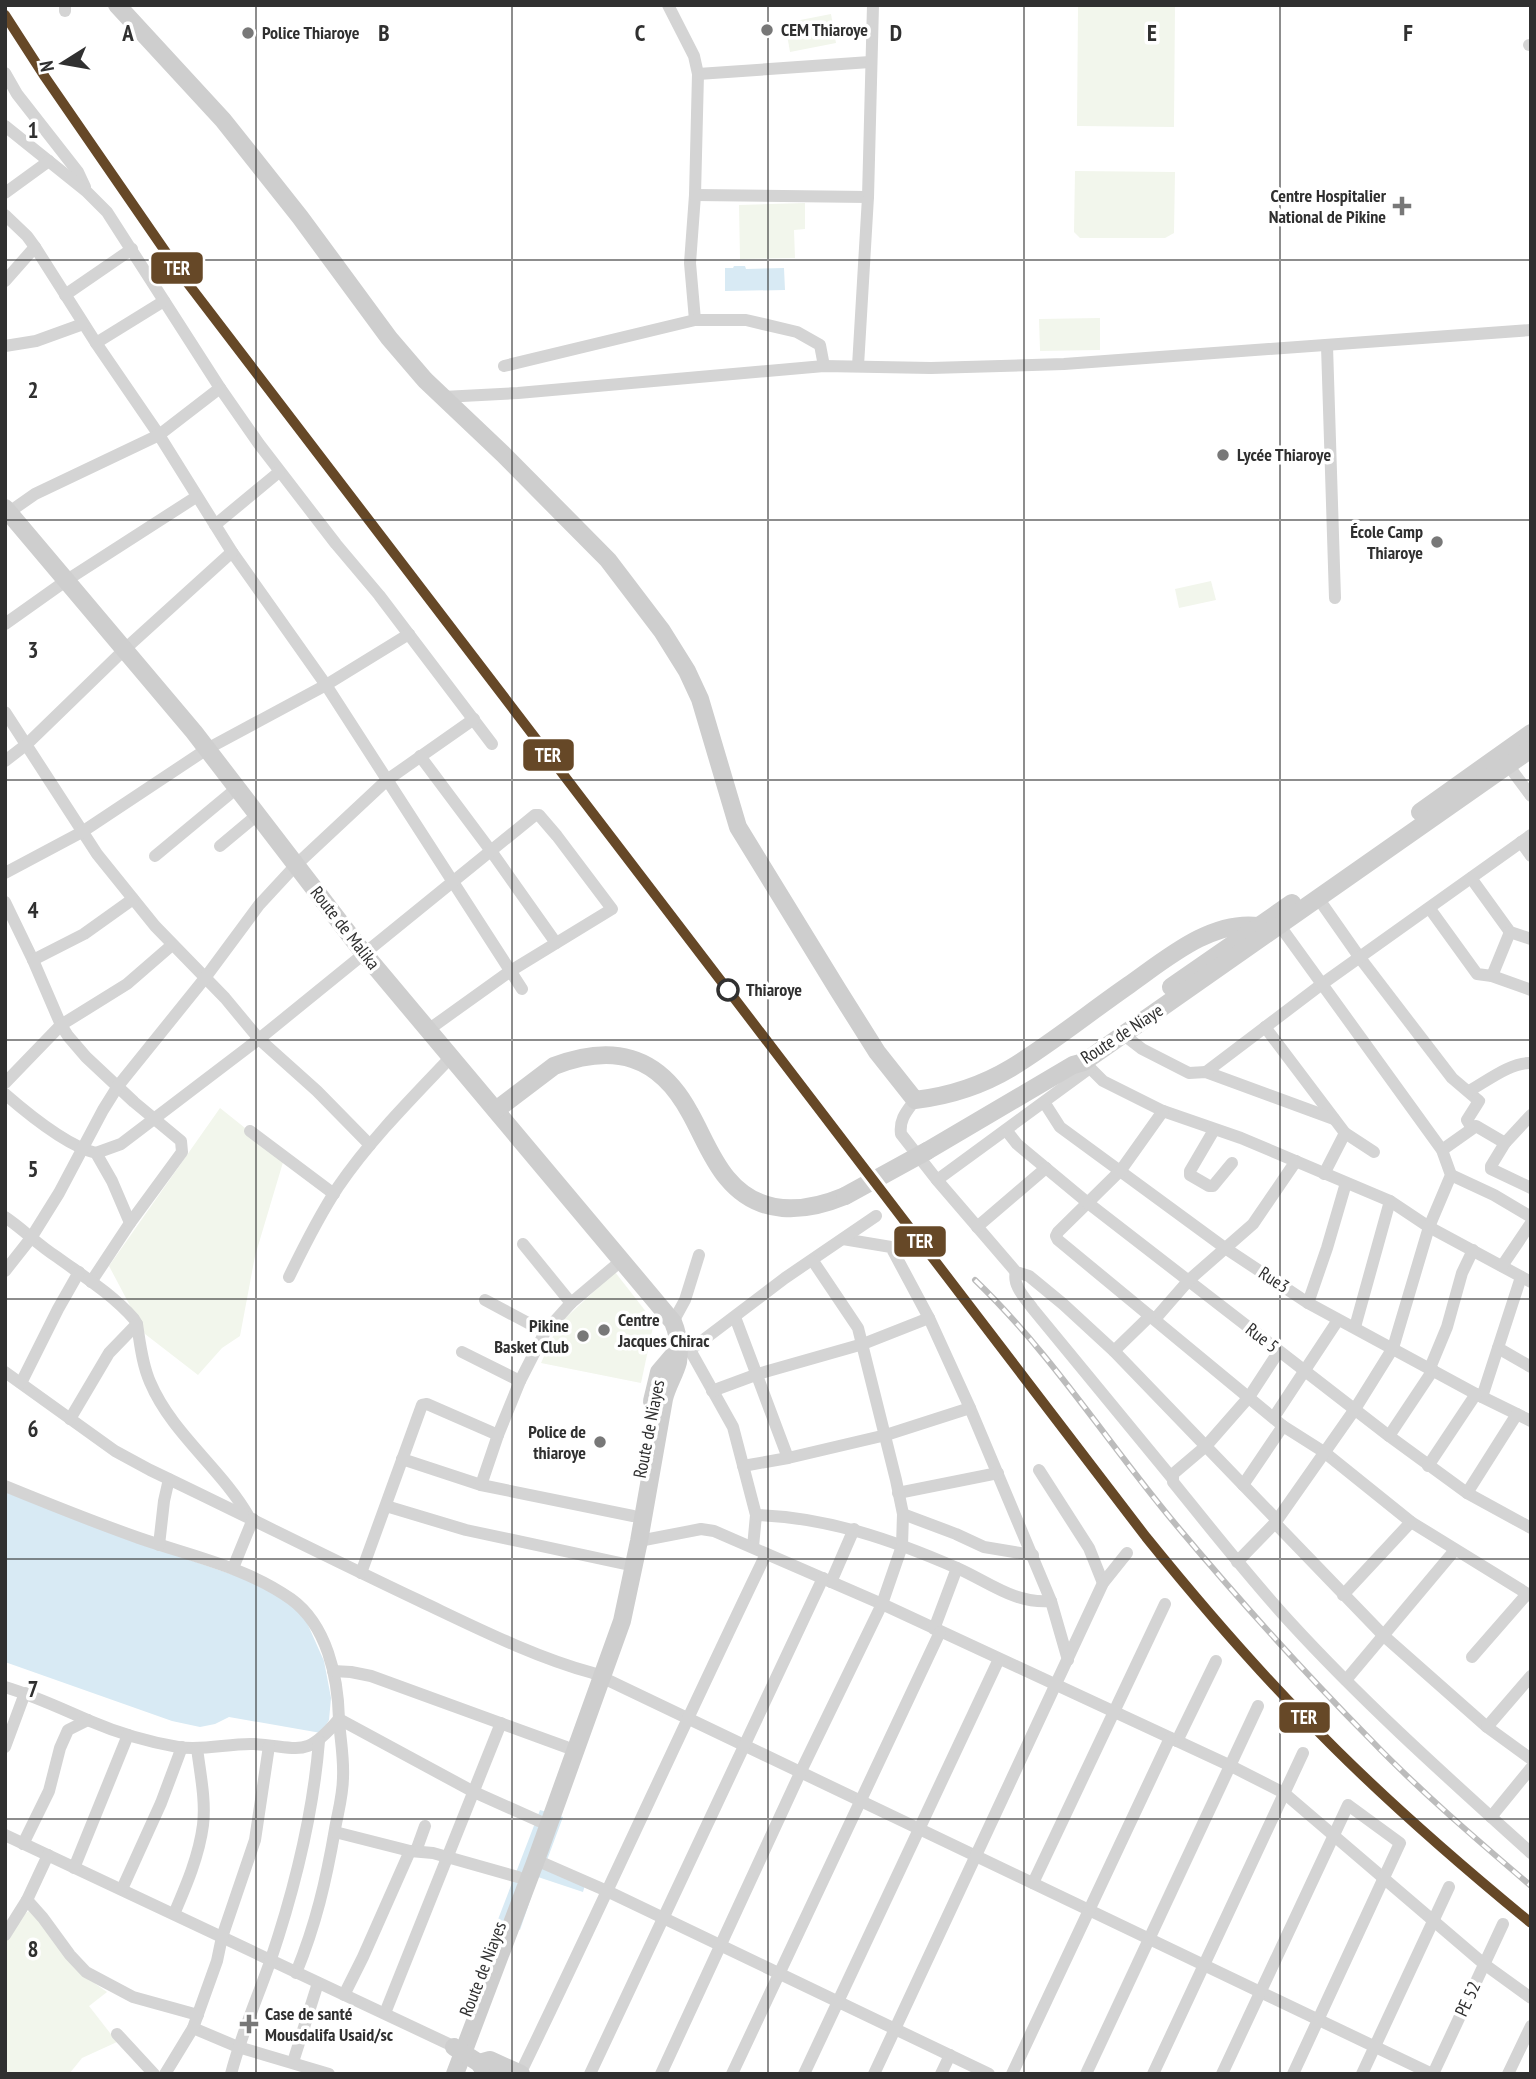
<svg xmlns="http://www.w3.org/2000/svg" width="1536" height="2079" viewBox="0 0 1536 2079" font-family="'PT Sans Narrow',sans-serif">
	<style>
		.green { fill: #f2f6ec }
		.water { fill: #d8eaf4 }
		.lines { fill: none; stroke-linecap: round; stroke-linejoin: round }
		.street { stroke: #d4d4d4; stroke-width: 12 }
		.secondary { stroke: #cecece; stroke-width: 18 }
		.rail-casing { stroke: #bcbcbc; stroke-width: 6 }
		.rail { stroke: #fff; stroke-width: 3.5; stroke-dasharray: 10; stroke-linecap: butt }
		.secondary-bridge { stroke: #cecece; stroke-width: 18 }
		.rail-1-casing { stroke: #fff; stroke-width: 16 }
		.rail-1 { stroke: #664827; stroke-width: 10 }
		.grid { fill: none; stroke: #303030; stroke-width: 2; stroke-opacity: 0.55 }
		.poi-dot { fill: #787878; stroke: #fff; stroke-width: 2.5 }
		.stop-dot { fill: #fff; stroke: #303030; stroke-width: 3.5 }
		.labels { text-anchor: middle; stroke-width: 7; stroke-linejoin: round; paint-order: stroke }
		.poi-label { font-size: 18px; font-weight: bold; fill: #303030; stroke: #fff; text-anchor: start }
		.street-label { font-size: 18px; fill: #303030; stroke: #fff }
		.stop-label { font-size: 18px; font-weight: bold; fill: #303030; stroke: #fff; text-anchor: start }
		.grid-label { font-size: 23px; text-anchor: middle; font-weight: bold; fill: #303030; stroke: #fff; stroke-width: 7; stroke-linejoin: round; paint-order: stroke }
		.line-badge { stroke: #fff; stroke-width: 2.5 }
		.badge-label { font-size: 19px; text-anchor: middle; font-weight: bold; fill: #fff }
	</style>
	<rect width="100%" height="100%" fill="#fff"/>
	<!-- green -->
	<g class="green">
		<polygon points="1078,5 1175,5 1174,127 1077,126"/>
		<polygon points="831,14 836,43 790,52 785,23"/>
		<polygon points="1075,171 1175,172 1174,233 1165,238 1080,238 1074,232"/>
		<polygon points="805,203 805,229 794,230 795,258 740,259 739,205"/>
		<polygon points="1100,318 1100,350 1040,351 1039,319"/>
		<polygon points="1211,581 1216,600 1179,608 1175,589"/>
		<polygon points="220,1108 284,1159 255,1256 240,1336 222,1348 198,1375 145,1334 109,1266"/>
		<polygon points="615,1272 654,1322 641,1383 541,1363 558,1325"/>
		<polygon points="32,1909 80,1973 107,1992 89,2006 117,2042 82,2058 69,2074 5,2074 5,1939 17,1919"/>
	</g>
	<!-- water -->
	<g class="water">
		<polygon points="734,266 745,266 746,269 784,268 785,290 725,291 725,268 733,268"/>
		<polygon points="5,1492 114,1534 251,1581 277,1595 304,1616 324,1661 331,1698 329,1720 321,1733 229,1717 215,1724 200,1727 172,1721 5,1662"/>
		<polygon points="540,1810 563,1817 547,1860 586,1881 583,1892 538,1877 520,1930 497,1922"/>
	</g>
	<g class="lines">
		<!-- street -->
		<g class="street">
			<polyline points="65,5 65,11"/>
			<polyline points="668,5 694,56 698,74 695,195 690,263 695,320"/>
			<polyline points="1529,45 1531,45"/>
			<polyline points="5,73 17,94 78,172 85,187"/>
			<polyline points="698,74 870,62"/>
			<polyline points="5,126 86,191 107,212 220,388 259,444 336,544 379,595 492,744"/>
			<polyline points="5,193 49,161"/>
			<polyline points="695,195 868,197"/>
			<polyline points="5,215 27,236 35,247 96,343 159,435 232,552 326,685 522,989"/>
			<polyline points="5,281 35,247"/>
			<polyline points="65,295 132,249"/>
			<polyline points="96,343 164,301"/>
			<polyline points="5,346 36,341 83,324"/>
			<polyline points="1327,346 1335,598"/>
			<polyline points="504,366 695,320 746,320 797,332 820,345 824,366"/>
			<polyline points="858,366 868,197 873,5"/>
			<polyline points="443,397 518,393 824,366 931,368 1064,364 1531,330"/>
			<polyline points="5,515 35,494 159,435 220,388"/>
			<polyline points="215,525 279,472"/>
			<polyline points="5,624 67,580 196,497"/>
			<polyline points="5,712 97,854 155,926 225,998 259,1039 317,1091 370,1145"/>
			<polyline points="420,756 491,851 556,943"/>
			<polyline points="5,761 27,744 125,649 232,552"/>
			<polyline points="1508,765 1531,796"/>
			<polyline points="1521,842 1531,856"/>
			<polyline points="220,846 257,815"/>
			<polyline points="155,856 237,788"/>
			<polyline points="5,873 82,832 207,749 326,685 409,634"/>
			<polyline points="1471,878 1510,932 1531,939"/>
			<polyline points="1318,898 1360,958 1452,1078 1479,1101 1467,1120 1472,1128"/>
			<polyline points="5,902 33,960 61,1025 68,1036 86,1057 134,1102 181,1141 182,1152 130,1223 91,1282"/>
			<polyline points="1430,909 1477,974 1492,976 1531,990"/>
			<polyline points="33,960 84,934 133,899"/>
			<polyline points="1492,976 1510,932"/>
			<polyline points="1265,1027 1345,1133 1324,1174"/>
			<polyline points="1124,1035 1142,1049 1189,1073 1206,1072 1334,1119"/>
			<polyline points="1084,1062 1103,1081 1163,1111 1241,1138 1390,1201 1429,1227 1531,1282"/>
			<polyline points="1206,1072 1322,984 1531,835"/>
			<polyline points="5,1083 61,1025 127,984 172,945"/>
			<path d="M 1469,1091 C 1487,1081 1511,1062 1531,1063"/>
			<path d="M 5,1094 C 28,1114 67,1146 96,1153 L 112,1181 L 130,1223"/>
			<path d="M 915,1100 C 907,1111 899,1119 901,1134 L 937,1180 L 1016,1272 L 1029,1276 L 1063,1304 L 1114,1351 L 1277,1520"/>
			<polyline points="1044,1102 1060,1127 1225,1248 1308,1303 1476,1394 1531,1421"/>
			<polyline points="1163,1111 1121,1170 1058,1232 1056,1236 1058,1240 1283,1426 1324,1452 1411,1522 1531,1596"/>
			<polyline points="1531,1115 1505,1143 1491,1166 1491,1169 1531,1188"/>
			<polyline points="1006,1130 1017,1144 1088,1203 1389,1436 1467,1493 1531,1528"/>
			<polyline points="1214,1130 1190,1171 1190,1175 1209,1186 1213,1186 1232,1163"/>
			<polyline points="250,1131 334,1194"/>
			<polyline points="1345,1133 1374,1152"/>
			<polyline points="1442,1150 1476,1126 1505,1143"/>
			<polyline points="96,1153 121,1144 259,1039 535,815 539,815 557,836 612,909 509,972 428,1030"/>
			<polyline points="1451,1175 1494,1195 1531,1217"/>
			<polyline points="937,1180 1090,1068"/>
			<path d="M 5,1217 C 23,1229 38,1245 57,1257 C 83,1276 112,1294 134,1319 L 137,1324 C 140,1343 142,1364 150,1382 C 172,1434 221,1468 249,1517"/>
			<polyline points="977,1227 1046,1168"/>
			<polyline points="843,1239 891,1247 929,1318 970,1408 1051,1601 1068,1660"/>
			<polyline points="523,1244 571,1303"/>
			<polyline points="1502,1266 1531,1223"/>
			<polyline points="5,1271 31,1238 59,1193 103,1110 118,1086 205,978 259,905 296,865 387,780 474,719"/>
			<path d="M 1016,1272 C 1012,1285 1025,1298 1033,1309 L 1172,1478"/>
			<path d="M 289,1277 C 304,1246 319,1216 338,1187 C 370,1140 412,1098 451,1057"/>
			<polyline points="485,1300 545,1332"/>
			<polyline points="1308,1303 1327,1248 1346,1183"/>
			<polyline points="735,1317 788,1458"/>
			<polyline points="1155,1319 1189,1280 1253,1224 1296,1161"/>
			<polyline points="673,1322 685,1300 699,1255"/>
			<polyline points="1355,1327 1390,1201"/>
			<polyline points="1498,1348 1531,1367"/>
			<polyline points="678,1350 690,1350 785,1278 876,1216"/>
			<polyline points="690,1350 733,1427 756,1515 753,1547"/>
			<polyline points="1114,1351 1150,1316"/>
			<path d="M 1279,1351 L 1249,1397 L 1206,1446 L 1173,1474 L 1173,1482 C 1211,1529 1248,1576 1289,1621 C 1364,1703 1448,1778 1531,1853"/>
			<polyline points="462,1352 520,1381"/>
			<polyline points="1430,1368 1447,1327 1462,1273 1473,1250"/>
			<path d="M 5,1372 L 115,1451 L 150,1470 C 240,1513 329,1558 420,1601 C 475,1627 534,1657 593,1673 L 1432,2074"/>
			<polyline points="21,1383 58,1309 79,1272"/>
			<polyline points="712,1391 758,1374 863,1344 929,1318"/>
			<polyline points="1482,1397 1521,1277"/>
			<polyline points="1274,1417 1338,1320"/>
			<polyline points="70,1419 109,1353 137,1324"/>
			<polyline points="1389,1436 1433,1370"/>
			<polyline points="402,1459 481,1485 633,1516"/>
			<polyline points="743,1466 788,1458 886,1435 970,1408"/>
			<polyline points="1428,1466 1476,1394"/>
			<polyline points="1039,1470 1089,1548 1103,1583"/>
			<polyline points="481,1485 498,1435 520,1381 545,1332 571,1303 622,1260"/>
			<polyline points="1243,1485 1283,1426"/>
			<path d="M 5,1486 C 49,1504 94,1522 139,1538 C 191,1556 246,1567 291,1599 C 327,1625 338,1677 339,1719 C 340,1738 344,1757 343,1777 C 343,1795 338,1812 335,1829 C 326,1881 316,1924 296,1973"/>
			<polyline points="898,1493 998,1473"/>
			<polyline points="1467,1493 1517,1414"/>
			<polyline points="386,1506 466,1530 625,1564"/>
			<polyline points="903,1514 956,1534 984,1547 1033,1555"/>
			<path d="M 756,1515 C 827,1517 893,1540 957,1568 C 989,1582 1014,1604 1051,1601"/>
			<polyline points="1275,1523 1384,1636 1487,1727 1531,1759"/>
			<polyline points="639,1541 701,1529 714,1531 882,1604 1231,1766 1284,1793 1484,1964 1531,1998"/>
			<polyline points="159,1545 164,1501 169,1479"/>
			<polyline points="1237,1562 1275,1523 1355,1409 1393,1348 1429,1227 1451,1175 1442,1150 1280,926"/>
			<polyline points="233,1568 253,1519"/>
			<polyline points="361,1573 422,1405 427,1404 498,1435"/>
			<polyline points="831,1582 854,1529"/>
			<polyline points="1343,1595 1411,1522"/>
			<polyline points="934,1629 957,1568"/>
			<polyline points="1472,1657 1527,1594"/>
			<polyline points="333,1671 351,1672 371,1676 566,1747"/>
			<polyline points="1346,1680 1455,1550"/>
			<path d="M 5,1687 C 35,1696 62,1709 90,1721 C 118,1733 149,1742 178,1747 C 204,1751 229,1743 254,1744 C 301,1747 305,1759 339,1719 L 474,1792 L 539,1821"/>
			<polyline points="1487,1727 1531,1676"/>
			<polyline points="1177,1741 1216,1661"/>
			<polyline points="5,1747 25,1693"/>
			<polyline points="1491,1817 1531,1768"/>
			<polyline points="335,1832 410,1851 433,1853 518,1877"/>
			<polyline points="5,1835 453,2046"/>
			<polyline points="23,1844 49,1791 60,1748 68,1730 88,1720"/>
			<polyline points="416,1851 425,1826"/>
			<polyline points="536,1860 607,1891 989,2074"/>
			<polyline points="74,1868 128,1735"/>
			<polyline points="1033,1883 1165,1604"/>
			<polyline points="122,1889 161,1803 182,1747"/>
			<polyline points="27,1900 43,1918 70,1955 86,1972 133,1997 198,2015"/>
			<path d="M 174,1914 C 186,1886 199,1856 203,1825 C 206,1800 200,1773 197,1748"/>
			<polyline points="5,1935 27,1900 48,1855"/>
			<polyline points="344,1995 363,1957 410,1851"/>
			<polyline points="385,2013 501,1723"/>
			<polyline points="193,2028 238,2047 329,2074"/>
			<polyline points="117,2034 154,2074"/>
			<polyline points="293,2062 318,1983"/>
			<polyline points="165,2074 193,2028 217,1961 222,1937 255,1840 269,1746"/>
			<path d="M 231,2074 C 241,2035 257,1999 270,1962 C 294,1891 313,1816 319,1741"/>
			<path d="M 520,2074 C 604,1901 683,1726 766,1554"/>
			<polyline points="590,2074 823,1578"/>
			<polyline points="661,2074 801,1771 882,1604 902,1546 903,1514 896,1480 858,1328 813,1261"/>
			<polyline points="732,2074 940,1632"/>
			<polyline points="804,2074 999,1659"/>
			<polyline points="874,2074 1103,1583 1127,1553"/>
			<polyline points="941,2074 950,2055"/>
			<polyline points="1012,2074 1170,1738"/>
			<polyline points="1086,2074 1258,1706"/>
			<polyline points="1153,2074 1303,1753"/>
			<polyline points="1222,2074 1348,1805 1400,1843 1293,2074"/>
			<polyline points="1362,2074 1449,1887"/>
			<polyline points="1433,2074 1503,1924"/>
			<polyline points="1508,2074 1531,2026"/>
		</g>
		<!-- secondary -->
		<g class="secondary">
			<path d="M 117,5 L 223,120 L 300,217 L 389,338 L 425,380 L 503,454 L 608,560 L 662,631 L 687,671 L 700,699 L 738,827 L 838,990 L 877,1052 L 915,1100 C 949,1096 981,1086 1011,1068 C 1052,1043 1090,1012 1129,985 C 1166,959 1211,920 1258,926"/>
			<path d="M 5,508 L 194,732 L 362,951 L 673,1322 C 678,1334 680,1349 678,1362 C 675,1374 667,1386 664,1399 L 639,1541 L 622,1621 L 536,1860 L 455,2074"/>
			<polyline points="1420,812 1531,733"/>
			<polyline points="1171,987 1292,903"/>
			<path d="M 496,1110 L 554,1066 C 614,1043 659,1055 690,1113 C 702,1134 711,1159 727,1178 C 759,1217 804,1213 845,1196"/>
			<polyline points="927,1151 1073,1065 1084,1062 1531,749"/>
			<polyline points="652,1401 659,1372 676,1352"/>
			<polyline points="454,2047 479,2063 485,2072 490,2074"/>
			<polyline points="479,2063 490,2060 521,2074"/>
		</g>
		<defs>
			<path id="rail" d="M 975,1280 C 1052,1354 1109,1445 1177,1526 C 1239,1600 1303,1671 1370,1739 C 1420,1791 1476,1839 1531,1886"/>
		</defs>
		<!-- rail casing -->
		<use href="#rail" class="rail-casing"/>
		<!-- rail -->
		<use href="#rail" class="rail"/>
		<!-- secondary-bridge -->
		<polyline class="secondary-bridge" points="845,1196 927,1151"/>
		<defs>
			<path id="rail-1" d="M 5,15 L 45,77 L 183,277 L 1146,1537 C 1197,1600 1250,1662 1307,1720 C 1377,1793 1453,1859 1531,1923"/>
		</defs>
		<!-- rail-1 casing -->
		<use href="#rail-1" class="rail-1-casing"/>
		<!-- rail-1 -->
		<use href="#rail-1" class="rail-1"/>
	</g>
	<!-- grid -->
	<path class="grid" d="M 256,5 L 256,2074M 512,5 L 512,2074M 768,5 L 768,2074M 1024,5 L 1024,2074M 1280,5 L 1280,2074M 5,260 L 1531,260M 5,520 L 1531,520M 5,780 L 1531,780M 5,1040 L 1531,1040M 5,1299 L 1531,1299M 5,1559 L 1531,1559M 5,1819 L 1531,1819"/>
	<!-- markers -->
	<g class="poi-dot">
		<circle cx="767" cy="30" r="7"/>
		<circle cx="248" cy="33" r="7"/>
		<path d="M1398.5 195.5h7v7h7v7h-7v7h-7v-7h-7v-7h7z"/>
		<circle cx="1223" cy="455" r="7"/>
		<circle cx="1437" cy="542" r="7"/>
		<circle cx="604" cy="1330" r="7"/>
		<circle cx="583" cy="1336" r="7"/>
		<circle cx="600" cy="1442" r="7"/>
		<path d="M245.5 2013.5h7v7h7v7h-7v7h-7v-7h-7v-7h7z"/>
	</g>
	<circle class="stop-dot" cx="728" cy="990" r="10"/>
	<g class="labels">
		<!-- poi labels -->
		<g class="poi-label">
			<text x="781" y="36">CEM Thiaroye</text>
			<text x="262" y="39">Police Thiaroye</text>
			<text x="1386" y="202" text-anchor="end">Centre Hospitalier<tspan x="1386" dy="21">National de Pikine</tspan></text>
			<text x="1237" y="461">Lycée Thiaroye</text>
			<text x="1423" y="538" text-anchor="end">École Camp<tspan x="1423" dy="21">Thiaroye</tspan></text>
			<text x="618" y="1326">Centre<tspan x="618" dy="21">Jacques Chirac</tspan></text>
			<text x="569" y="1332" text-anchor="end">Pikine<tspan x="569" dy="21">Basket Club</tspan></text>
			<text x="586" y="1438" text-anchor="end">Police de<tspan x="586" dy="21">thiaroye</tspan></text>
			<text x="265" y="2020">Case de santé<tspan x="265" dy="21">Mousdalifa Usaid/sc</tspan></text>
		</g>
		<!-- street labels -->
		<g class="street-label">
			<text transform="translate(345 928) rotate(52)" y="6">Route de Malika</text>
			<text transform="translate(1122 1034) rotate(-33)" y="6">Route de Niaye</text>
			<text transform="translate(1274 1280) rotate(33)" y="6">Rue3</text>
			<text transform="translate(1262 1338) rotate(38)" y="6">Rue 5</text>
			<text transform="translate(649 1429) rotate(-79)" y="6">Route de Niayes</text>
			<text transform="translate(483 1969) rotate(-69)" y="6">Route de Niayes</text>
			<text transform="translate(1468 1999) rotate(-65)" y="6">PE 52</text>
		</g>
		<!-- stop labels -->
		<g class="stop-label">
			<text x="746" y="996">Thiaroye</text>
		</g>
	</g>
	<g class="grid-label">
		<text x="128" y="41">A</text>
		<text x="384" y="41">B</text>
		<text x="640" y="41">C</text>
		<text x="896" y="41">D</text>
		<text x="1152" y="41">E</text>
		<text x="1408" y="41">F</text>
		<text x="33" y="138">1</text>
		<text x="33" y="398">2</text>
		<text x="33" y="658">3</text>
		<text x="33" y="918">4</text>
		<text x="33" y="1177">5</text>
		<text x="33" y="1437">6</text>
		<text x="33" y="1697">7</text>
		<text x="33" y="1957">8</text>
	</g>
	<g class="line-badge">
		<rect x="150" y="251" width="54" height="34" rx="7" fill="#664827"/>
		<rect x="522" y="738" width="53" height="34" rx="7" fill="#664827"/>
		<rect x="893" y="1225" width="54" height="33" rx="7" fill="#664827"/>
		<rect x="1278" y="1701" width="53" height="33" rx="7" fill="#664827"/>
	</g>
	<g class="badge-label">
		<text x="177" y="275">TER</text>
		<text x="548" y="762">TER</text>
		<text x="920" y="1248">TER</text>
		<text x="1304" y="1724">TER</text>
	</g>
	<!-- border -->
	<rect width="1536" height="2079" fill="none" stroke="#303030" stroke-width="14"/>
	<!-- north arrow -->
	<g transform="translate(63 63) rotate(259)" stroke="#ffffff" stroke-width="5" paint-order="stroke">
	<path d="M0-5L12 26L0 18L-12 26Z" fill="#303030"/>
	<text y="-10" font-size="19" font-weight="bold" text-anchor="middle" fill="#303030">N</text>
	</g>
</svg>
